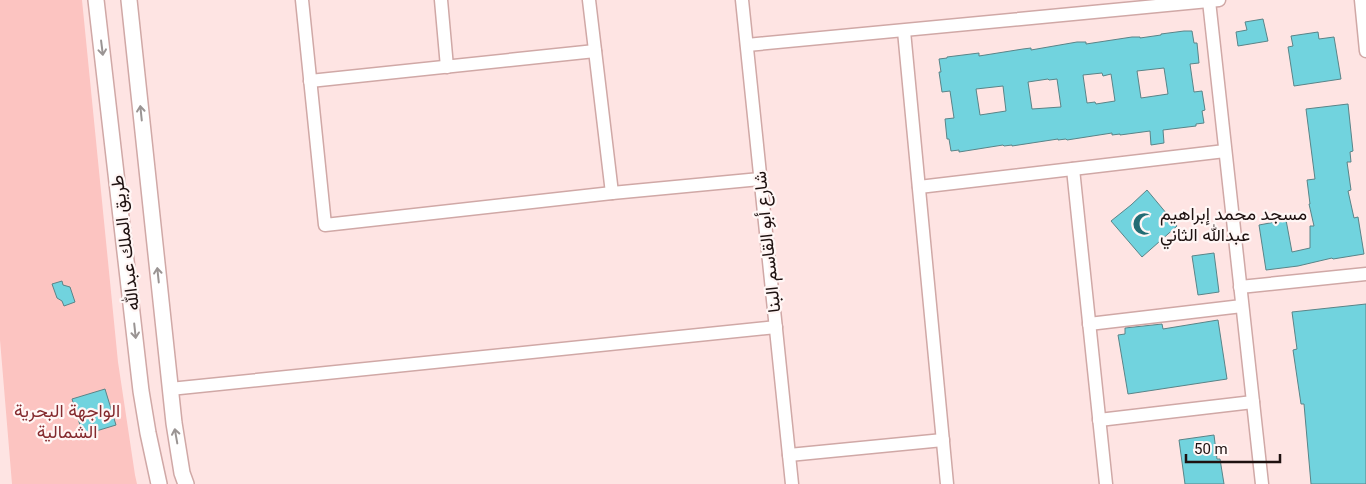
<svg xmlns="http://www.w3.org/2000/svg" width="1366" height="484" viewBox="0 0 1366 484" font-family="Roboto,Vazirmatn,sans-serif">
	<style>
		.green { fill: #fcc4c1 }
		.building { fill: #71d3de; stroke: #5a8488; fill-rule: evenodd }
		.lines { fill: none; stroke-linecap: round; stroke-linejoin: round }
		.minor-casing { stroke: #d0a8a6; stroke-width: 15 }
		.tertiary-casing { stroke: #d0a8a6; stroke-width: 18 }
		.minor { stroke: #fff; stroke-width: 12 }
		.tertiary { stroke: #fff; stroke-width: 15 }
		.oneway { stroke: #9a9493 }
		.labels { text-anchor: middle; stroke-width: 4.5; stroke-linejoin: round; paint-order: stroke }
		.poi-label { font-size: 18px; fill: #1e1110; stroke: #fff6f5; text-anchor: start }
		.street-label { font-size: 18px; fill: #1e1110; stroke: #fff6f5 }
		.park-label { font-size: 18px; fill: #842a2e; stroke: #fff6f5 }
	</style>
	<rect width="100%" height="100%" fill="#fee4e3"/>
	<!-- green -->
	<polygon class="green" points="0,0 82,0 118,362 135,475 137,484 12,484 0,340"/>
	<!-- building -->
	<g class="building">
		<polygon points="1263,19 1268,41 1238,46 1236,32 1247,30 1245,22"/>
		<path d="M 1184,31 L 1192,31 L 1194,43 L 1197,43 L 1199,63 L 1190,64 L 1194,92 L 1202,91 L 1205,110 L 1202,111 L 1204,123 L 1196,124 L 1196,126 L 1163,130 L 1164,143 L 1151,145 L 1150,131 L 1120,135 L 1120,134 L 1112,135 L 1112,133 L 1067,140 L 1066,139 L 1058,140 L 1058,139 L 1012,146 L 1012,145 L 1004,146 L 1003,145 L 959,152 L 959,150 L 951,151 L 949,139 L 947,139 L 945,119 L 954,118 L 950,91 L 942,92 L 939,72 L 941,72 L 939,59 L 947,58 L 947,57 L 979,53 L 979,56 L 1023,49 L 1031,48 L 1031,50 L 1077,42 L 1086,42 L 1086,44 L 1132,37 L 1140,37 L 1140,38 L 1161,35 L 1161,34 ZM 1164,68 L 1168,94 L 1141,98 L 1137,71 ZM 1102,73 L 1103,76 L 1111,74 L 1115,101 L 1096,104 L 1095,102 L 1087,103 L 1083,75 ZM 1048,79 L 1049,80 L 1057,79 L 1061,107 L 1032,109 L 1028,82 ZM 1003,86 L 1006,111 L 980,115 L 976,89 Z"/>
		<polygon points="1318,32 1319,39 1334,37 1341,79 1294,86 1288,47 1293,46 1291,36"/>
		<polygon points="1348,104 1353,151 1350,152 1351,162 1347,162 1351,190 1348,191 1354,218 1358,217 1364,254 1333,259 1332,258 1298,266 1266,270 1259,225 1286,220 1292,252 1310,248 1310,226 1314,226 1309,204 1310,204 1307,180 1315,179 1306,109"/>
		<polygon points="1147,190 1177,226 1142,257 1111,221 1131,205"/>
		<polygon points="1214,253 1219,292 1198,295 1192,256"/>
		<polygon points="62,281 63,285 70,287 75,302 64,306 62,301 57,298 52,284"/>
		<polygon points="1366,304 1366,484 1311,484 1304,404 1301,404 1293,350 1297,349 1292,312"/>
		<polygon points="1218,320 1227,379 1128,394 1118,335 1125,334 1125,328 1162,324 1163,329"/>
		<polygon points="105,389 116,425 83,435 72,399"/>
		<polygon points="1214,435 1217,459 1220,459 1224,484 1185,484 1179,440"/>
	</g>
	<g class="lines">
		<defs>
			<g id="minor">
				<polyline points="302,0 325,225 612,193 760,179"/>
				<polyline points="441,0 447,67"/>
				<polyline points="589,0 612,193"/>
				<polyline points="742,0 792,484"/>
				<polyline points="1361,0 1366,51"/>
				<polyline points="1209,1 1262,484"/>
				<polyline points="904,31 947,484"/>
				<polyline points="747,45 1219,0"/>
				<polyline points="310,81 595,51"/>
				<polyline points="1073,169 1106,484"/>
				<polyline points="919,187 1225,151"/>
				<polyline points="1240,287 1366,274"/>
				<polyline points="1089,324 1242,306"/>
				<polyline points="170,389 776,327"/>
				<polyline points="1099,420 1253,402"/>
				<polyline points="789,455 943,440"/>
			</g>
			<g id="tertiary">
				<polyline points="96,0 141,391 148,433 159,484"/>
				<polyline points="129,0 174,423 182,473 186,484"/>
			</g>
		</defs>
		<!-- minor casing -->
		<use href="#minor" class="minor-casing"/>
		<!-- tertiary casing -->
		<use href="#tertiary" class="tertiary-casing"/>
		<!-- minor -->
		<use href="#minor" class="minor"/>
		<!-- tertiary -->
		<use href="#tertiary" class="tertiary"/>
	</g>
	<!-- one-way arrows -->
	<defs><path id="oneway-shaft" d="M-6 0H5M1.5-3L5.5 0L1.5 3" fill="none" stroke-width="1.6" stroke-linecap="round" stroke-linejoin="round" transform="scale(1.25)"/></defs>
	<g class="oneway">
		<use href="#oneway-shaft" transform="translate(102 48) rotate(83)"/>
		<use href="#oneway-shaft" transform="translate(141 113) rotate(-96)"/>
		<use href="#oneway-shaft" transform="translate(158 275) rotate(-96)"/>
		<use href="#oneway-shaft" transform="translate(135 331) rotate(84)"/>
		<use href="#oneway-shaft" transform="translate(176 436) rotate(-100)"/>
	</g>
	<!-- icons -->
	<defs>
		<symbol id="mosque-bare" viewBox="-9 -9 18 18"><path d="M3.5-4.9A6 6 0 1 0 3.5 4.9A5 5 0 1 1 3.5-4.9Z" fill="#226c74" stroke="#fff6f5" stroke-width="2.5" paint-order="stroke"/></symbol>
	</defs>
	<g fill-rule="evenodd">
		<use href="#mosque-bare" x="1128" y="208" width="32" height="32"/>
	</g>
	<g class="labels">
		<!-- poi labels -->
		<g class="poi-label">
			<text x="1160" y="220">مسجد محمد إبراهيم<tspan x="1160" dy="21">عبدالله الثاني</tspan></text>
		</g>
		<!-- street labels -->
		<g class="street-label">
			<text transform="translate(767 242) rotate(-96)" y="6">شارع أبو القاسم البنا</text>
			<text transform="translate(125 243) rotate(-97)" y="6">طريق الملك عبدالله</text>
		</g>
		<!-- park labels -->
		<g class="park-label">
			<text x="67" y="417">الواجهة البحرية<tspan x="67" dy="21">الشمالية</tspan></text>
		</g>
	</g>
	<!-- scale -->
	<path d="M1186 454v8h94v-8" fill="none" stroke="#1e1110" stroke-width="2.5"/>
	<text x="1194" y="454" font-size="15" fill="#1e1110" stroke="#fff6f5" stroke-width="4" paint-order="stroke">50 m</text>
</svg>
